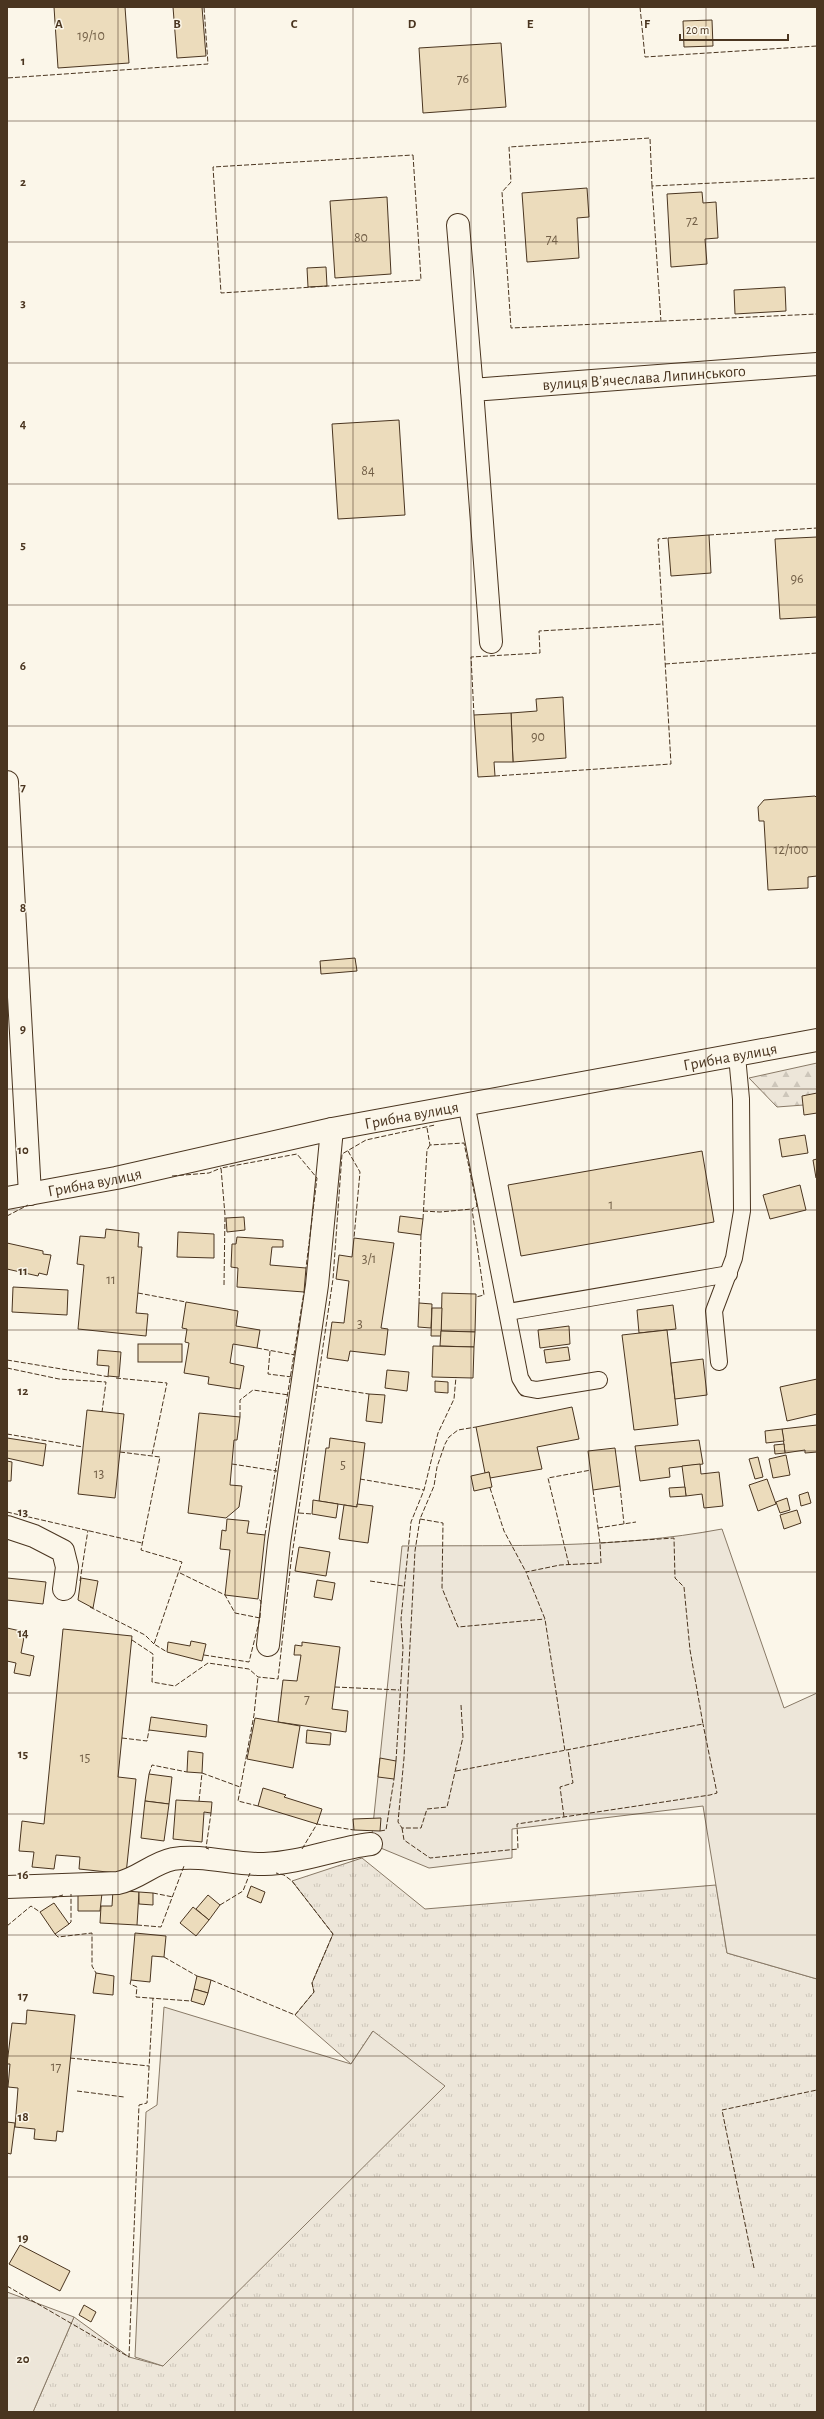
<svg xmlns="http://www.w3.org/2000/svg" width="824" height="2419" viewBox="0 0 824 2419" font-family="'Alegreya Sans',sans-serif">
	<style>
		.grass { fill: url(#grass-tufts); stroke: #887966 }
		.forest { fill: url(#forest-firs); stroke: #887966 }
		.green { fill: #ede6d9; stroke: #887966 }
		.building { fill: #ecdcbc; stroke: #4a3520 }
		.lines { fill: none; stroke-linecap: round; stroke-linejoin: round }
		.service-casing { stroke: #4a3520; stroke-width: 18 }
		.minor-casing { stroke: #4a3520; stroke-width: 24 }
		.service { stroke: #fbf6e9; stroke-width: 16 }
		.minor { stroke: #fbf6e9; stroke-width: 22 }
		.fence { stroke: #4a3520; stroke-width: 1; stroke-dasharray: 5 2; stroke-linecap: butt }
		.grid { fill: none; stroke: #4a3520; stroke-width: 1; stroke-opacity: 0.55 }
		.labels { text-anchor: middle; stroke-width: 3; stroke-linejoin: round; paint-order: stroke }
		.number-label { font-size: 14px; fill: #725f47 }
		.street-label { font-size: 16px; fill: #4a3520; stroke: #fbf6e9 }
		.grid-label { font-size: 13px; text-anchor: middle; font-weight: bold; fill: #4a3520; stroke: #fbf6e9; stroke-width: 3; stroke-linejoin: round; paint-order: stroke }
	</style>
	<defs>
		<pattern id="grass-tufts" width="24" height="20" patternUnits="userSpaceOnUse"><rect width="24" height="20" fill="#ede6d9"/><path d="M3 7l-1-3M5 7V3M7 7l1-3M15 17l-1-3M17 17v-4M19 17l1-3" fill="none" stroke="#cdc6ba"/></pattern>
		<pattern id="forest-firs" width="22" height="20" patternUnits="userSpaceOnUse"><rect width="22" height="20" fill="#ede6d9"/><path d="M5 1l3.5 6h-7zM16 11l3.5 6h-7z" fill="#cdc6ba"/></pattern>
	</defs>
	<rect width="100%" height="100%" fill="#fbf6e9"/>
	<!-- grass -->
	<polygon class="grass" points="362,1858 425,1909 716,1885 727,1953 817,1979 817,2412 33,2412 74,2317 129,2357 163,2366 373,2031 351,2064 295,2015 314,1992 312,1983 333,1934 292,1881"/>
	<!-- forest -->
	<polygon class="forest" points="817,1063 817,1104 777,1107 749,1078"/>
	<!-- green -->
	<g class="green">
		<path d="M 722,1529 L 784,1708 L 817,1693 L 817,1979 L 727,1953 L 703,1806 L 512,1829 L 512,1858 L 429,1868 L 371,1844 L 402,1546 C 509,1545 616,1549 722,1529 Z"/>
		<polygon points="164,2007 351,2064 373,2031 445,2086 163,2366 135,2357 146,2112 157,2105"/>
		<polygon points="7,2292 74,2317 33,2412 7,2412"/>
	</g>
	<!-- building -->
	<g class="building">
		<polygon points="54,7 125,7 129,63 58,68"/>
		<polygon points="173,7 202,7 206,56 177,58"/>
		<polygon points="712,20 713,46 684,47 683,21"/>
		<polygon points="501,43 506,107 423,113 419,48"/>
		<polygon points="587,188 589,217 577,218 579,258 527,262 522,193"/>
		<polygon points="702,192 703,203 716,202 718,238 705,239 707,264 671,267 667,194"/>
		<polygon points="387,197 391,274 335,278 330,201"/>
		<polygon points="326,267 327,286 308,287 307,268"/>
		<polygon points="785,287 786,311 735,314 734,290"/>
		<polygon points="399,420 405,515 338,519 332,424"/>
		<polygon points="709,535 711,573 671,576 668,538"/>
		<polygon points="817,537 817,617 780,619 775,539"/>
		<polygon points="563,697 566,758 513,762 511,713 537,711 536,699"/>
		<polygon points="511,713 513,762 494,762 495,776 478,777 474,715"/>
		<polygon points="815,796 817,798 817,876 808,877 808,888 768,890 764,821 759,821 758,807 764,800"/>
		<polygon points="355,958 357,971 321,974 320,961"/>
		<polygon points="817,1093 817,1113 804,1115 802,1096"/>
		<polygon points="805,1135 808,1153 782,1157 779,1139"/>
		<polygon points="702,1151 714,1222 521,1256 508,1185"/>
		<polygon points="817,1159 817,1178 816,1178 813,1160"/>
		<polygon points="800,1185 806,1210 770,1219 763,1195"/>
		<polygon points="400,1216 423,1219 421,1235 398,1232"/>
		<polygon points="244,1217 245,1230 227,1232 226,1218"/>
		<polygon points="106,1229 139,1233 138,1247 142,1247 136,1313 148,1314 146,1336 78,1329 84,1265 77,1264 80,1236 105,1238"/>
		<polygon points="178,1232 214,1234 214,1258 177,1257"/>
		<polygon points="237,1237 283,1240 283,1247 272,1247 270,1265 306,1268 304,1292 237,1287 238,1268 231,1267 232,1244 236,1244"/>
		<polygon points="354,1238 394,1243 381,1328 388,1329 385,1355 350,1351 348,1361 327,1358 332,1322 344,1323 349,1281 336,1279 339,1255 352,1257"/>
		<polygon points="7,1243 43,1251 43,1254 51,1255 47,1275 39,1273 38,1276 7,1269"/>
		<polygon points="13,1287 68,1290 67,1315 12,1312"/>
		<polygon points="442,1293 476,1294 475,1332 441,1331"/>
		<polygon points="186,1302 238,1311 236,1326 260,1330 257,1348 233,1344 230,1363 244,1366 240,1389 208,1384 209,1377 184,1373 189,1343 185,1342 187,1329 182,1328"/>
		<polygon points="419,1303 432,1304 431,1328 418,1327"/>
		<polygon points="673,1305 676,1329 639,1333 637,1310"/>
		<polygon points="432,1308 442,1308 441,1336 431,1336"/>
		<polygon points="569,1326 570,1344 540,1348 538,1330"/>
		<polygon points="667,1330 678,1425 634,1430 622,1335"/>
		<polygon points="441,1331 475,1332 474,1347 440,1346"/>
		<rect x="138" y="1344" width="44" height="18"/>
		<polygon points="433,1346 474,1347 473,1378 432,1377"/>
		<polygon points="568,1347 570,1360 546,1363 544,1350"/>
		<polygon points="98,1350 121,1352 119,1377 108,1376 109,1366 97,1365"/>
		<polygon points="703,1359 707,1395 675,1399 671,1363"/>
		<polygon points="387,1370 409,1372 407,1391 385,1388"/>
		<polygon points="817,1379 817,1414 787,1421 780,1387"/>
		<polygon points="435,1381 448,1382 448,1393 435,1392"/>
		<polygon points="369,1394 385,1395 382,1423 366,1421"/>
		<polygon points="572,1407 579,1439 537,1447 542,1469 490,1478 489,1472 485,1473 476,1427"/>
		<polygon points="87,1410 124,1414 115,1498 78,1494"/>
		<polygon points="199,1413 240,1417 237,1440 234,1440 230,1485 242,1486 239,1507 226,1518 188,1513"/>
		<polygon points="817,1425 817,1452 805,1453 805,1450 785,1453 782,1429"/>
		<polygon points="782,1429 784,1441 766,1443 765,1431"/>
		<polygon points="7,1438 46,1444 43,1466 7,1458"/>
		<polygon points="330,1438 365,1443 357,1507 319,1501 326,1448 329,1448"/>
		<polygon points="699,1440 703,1464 669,1468 670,1477 640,1481 635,1446"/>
		<polygon points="784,1444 785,1453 775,1454 774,1445"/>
		<polygon points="615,1448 620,1486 593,1490 588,1451"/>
		<polygon points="786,1455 790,1475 773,1478 769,1459"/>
		<polygon points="758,1457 763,1477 755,1479 749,1459"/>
		<polygon points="7,1461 12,1462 11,1481 7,1481"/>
		<polygon points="700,1464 701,1474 719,1472 723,1506 704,1508 702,1494 686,1496 682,1466"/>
		<polygon points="489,1472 492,1487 474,1491 471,1476"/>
		<polygon points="767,1479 776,1504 758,1511 749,1485"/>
		<polygon points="685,1487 686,1496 670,1497 669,1488"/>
		<polygon points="808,1492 811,1503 801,1506 799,1495"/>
		<polygon points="787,1498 790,1510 780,1513 776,1502"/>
		<polygon points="313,1500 338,1504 336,1518 312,1514"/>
		<polygon points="357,1504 373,1506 368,1543 339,1539 344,1505 357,1507"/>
		<polygon points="797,1510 801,1523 784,1529 780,1515"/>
		<polygon points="227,1519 249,1521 247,1533 265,1535 258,1599 225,1595 230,1550 220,1549 222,1530 226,1531"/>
		<polygon points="299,1547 330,1552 326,1576 295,1571"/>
		<polygon points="7,1578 46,1582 43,1604 7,1600"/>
		<polygon points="81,1578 98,1581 93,1608 78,1600"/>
		<polygon points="317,1580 335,1583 332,1600 314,1597"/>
		<polygon points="7,1628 25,1632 21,1653 34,1656 30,1676 14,1673 16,1663 7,1661"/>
		<polygon points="63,1629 132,1636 118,1777 136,1779 126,1874 79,1869 80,1857 56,1855 54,1869 32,1867 34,1852 19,1851 22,1821 44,1824"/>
		<polygon points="191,1641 206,1644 202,1661 167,1652 168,1642 190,1646"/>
		<polygon points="302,1642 340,1647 332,1709 348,1711 346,1732 278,1722 283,1680 297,1681 301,1655 294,1655 295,1645 302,1646"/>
		<polygon points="151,1717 207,1725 206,1737 149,1730"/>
		<polygon points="255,1718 300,1726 293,1768 247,1759"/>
		<polygon points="307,1730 331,1733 330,1745 306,1743"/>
		<polygon points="188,1751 203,1753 202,1773 187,1772"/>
		<polygon points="380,1758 396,1761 394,1779 378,1777"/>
		<polygon points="149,1774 172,1777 169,1804 145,1801"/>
		<polygon points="263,1788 286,1795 284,1797 322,1809 317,1824 258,1806"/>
		<polygon points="176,1800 212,1802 211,1813 204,1812 202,1842 173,1839"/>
		<polygon points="145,1801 169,1804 164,1841 141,1838"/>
		<polygon points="381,1818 380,1831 354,1830 353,1819"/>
		<polygon points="251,1886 265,1892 261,1903 247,1897"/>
		<polygon points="113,1890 139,1892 137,1925 100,1923 101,1906 112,1906"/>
		<polygon points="139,1892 153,1893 153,1905 139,1904"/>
		<polygon points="78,1893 102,1893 100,1911 78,1911"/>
		<polygon points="208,1895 220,1905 209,1920 196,1909"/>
		<polygon points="54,1903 69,1924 55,1934 40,1912"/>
		<polygon points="193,1907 209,1920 196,1936 180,1923"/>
		<polygon points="135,1933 166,1936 164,1957 152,1956 150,1982 131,1980"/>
		<polygon points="96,1973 114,1976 113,1995 93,1993"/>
		<polygon points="197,1976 211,1980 208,1993 194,1989"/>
		<polygon points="194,1989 208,1993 204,2005 191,2001"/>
		<polygon points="27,2010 75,2015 63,2132 57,2131 56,2141 34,2139 35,2129 15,2127 18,2088 8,2087 10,2064 7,2064 12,2023 26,2024"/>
		<polygon points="7,2122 15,2123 11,2154 7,2153"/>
		<polygon points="20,2245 70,2271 60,2291 9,2264"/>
		<polygon points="84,2305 96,2312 91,2322 79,2315"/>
	</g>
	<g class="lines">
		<defs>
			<g id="service">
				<polyline points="466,1103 520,1378 526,1388 537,1390 599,1380"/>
				<polyline points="508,1312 729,1274"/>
				<polyline points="719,1362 714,1311 734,1258 742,1211 741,1099 737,1056"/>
			</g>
			<g id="minor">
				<polyline points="458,225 472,390"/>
				<polyline points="491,642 472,390 817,364"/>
				<polyline points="7,782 30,1194"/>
				<path id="s1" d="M 7,1198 L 116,1178 L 332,1129 L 817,1040"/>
				<polyline points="7,1527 34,1536 63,1551 67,1567 64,1589"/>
				<polyline points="268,1645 279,1543 317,1285 332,1129"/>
				<path d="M 7,1887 L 118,1883 C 138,1879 153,1863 173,1859 C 203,1854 234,1865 264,1864 C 301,1863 335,1848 371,1844"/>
			</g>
		</defs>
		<!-- service casing -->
		<use href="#service" class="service-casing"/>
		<!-- minor casing -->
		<use href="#minor" class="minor-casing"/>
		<!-- service -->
		<use href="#service" class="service"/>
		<!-- minor -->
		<use href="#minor" class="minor"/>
		<!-- fence -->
		<g class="fence">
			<polyline points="640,7 645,57 817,46"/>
			<polyline points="7,72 7,78 208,64 204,7"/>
			<polygon points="413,155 421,280 221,293 213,167"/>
			<polyline points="652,186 650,138 509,147 511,182 502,192 511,328 817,314"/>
			<polyline points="661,322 652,186 817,178"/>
			<polyline points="709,535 817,528"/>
			<polyline points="665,664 817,653"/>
			<polyline points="474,715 471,657 540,653 539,631 663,624"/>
			<polyline points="495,776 671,764 658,539 668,538"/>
			<polyline points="427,1128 430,1145 464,1143 477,1206 472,1209 484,1295 476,1297"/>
			<polyline points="348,1151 360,1172 354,1238"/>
			<polyline points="172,1176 209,1173 221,1168"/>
			<polyline points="423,1211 440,1212 472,1209"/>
			<polyline points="7,1216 28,1205"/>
			<polyline points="423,1219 427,1150 430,1145"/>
			<polyline points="224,1285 225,1215 221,1168 297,1154 317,1178 306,1268"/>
			<polyline points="138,1293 186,1302"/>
			<polyline points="419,1303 421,1235"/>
			<polyline points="257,1348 295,1355"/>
			<polyline points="270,1351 268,1374 292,1377"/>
			<polyline points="7,1360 110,1377"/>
			<polyline points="7,1368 59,1379 106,1382 102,1412"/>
			<polyline points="116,1378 167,1383 152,1455"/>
			<polyline points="317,1386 369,1394"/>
			<polyline points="240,1417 240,1400 253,1390 289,1395"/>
			<polyline points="7,1434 83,1447"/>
			<polyline points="120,1452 160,1457 141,1550 182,1562 154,1644 167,1652"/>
			<polyline points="232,1464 277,1471"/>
			<polyline points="360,1479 424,1490"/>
			<polyline points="620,1486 624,1524"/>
			<polyline points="490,1488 504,1531 526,1572"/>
			<polyline points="593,1490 600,1543"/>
			<polyline points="7,1512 142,1543"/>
			<polyline points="299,1513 312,1514"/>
			<polyline points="420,1519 443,1523 442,1588 458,1627 545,1619"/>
			<polyline points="598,1528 636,1522"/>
			<polyline points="265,1535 304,1292"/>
			<polyline points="569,1565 548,1478 591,1470"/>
			<polyline points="180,1573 225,1595 235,1613 260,1618"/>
			<polyline points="80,1581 88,1530"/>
			<polyline points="370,1581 403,1586"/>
			<polyline points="90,1607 145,1635 154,1644"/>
			<polyline points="132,1640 153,1654 152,1682 175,1686 208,1663 249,1669 258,1677 278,1679 291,1562 333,1279 342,1154 366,1140 435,1125"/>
			<polyline points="204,1655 249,1662 260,1618 261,1601 258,1599"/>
			<polyline points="335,1687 399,1690"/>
			<polyline points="461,1705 463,1737 447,1807 427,1809 421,1828 402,1828 398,1822 404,1758 415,1551 420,1519 434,1486 437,1467 445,1444 449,1437 458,1430 476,1427"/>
			<polyline points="122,1738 147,1741 149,1730"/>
			<polyline points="396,1761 403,1648 401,1619 411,1522 424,1490 438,1433 454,1399 456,1377"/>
			<polyline points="456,1771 703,1724 690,1650 684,1587 675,1578 674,1538 600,1543 601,1563 560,1565 526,1572 545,1619 565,1751"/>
			<polyline points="149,1774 152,1765 187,1772"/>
			<polyline points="199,1801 202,1773 240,1787"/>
			<polyline points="258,1806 238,1801 254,1715 258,1677"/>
			<polyline points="564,1817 560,1787 573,1783 568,1750"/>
			<polyline points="402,1828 404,1840 430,1858 518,1849 517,1824 710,1795 717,1793 703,1724"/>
			<polyline points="380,1831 386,1830 394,1779"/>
			<polyline points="209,1849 206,1848 211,1813"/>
			<polyline points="302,1849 317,1824 354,1830"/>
			<polyline points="153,1893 173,1897"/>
			<polyline points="52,1898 63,1895"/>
			<polyline points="220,1905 243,1891 250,1873"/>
			<polyline points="69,1924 71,1922 71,1894"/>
			<polyline points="137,1925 161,1927 184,1866"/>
			<polyline points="7,1926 31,1906 40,1912"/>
			<polyline points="55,1934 58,1937 92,1933 92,1966 96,1973"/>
			<polyline points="164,1957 197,1976"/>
			<polyline points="131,1980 130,1984 137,1987 136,1997 191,2001"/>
			<polyline points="211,1980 295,2015 314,1992 312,1983 333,1934 292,1881 284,1875 276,1873"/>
			<polyline points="70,2058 149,2066"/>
			<polyline points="77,2091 124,2097"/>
			<polyline points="754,2268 722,2110 817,2090"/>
			<polyline points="7,2286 129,2357 139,2105 147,2103 153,1998"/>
		</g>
	</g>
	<!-- grid -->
	<path class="grid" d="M 118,7 L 118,2412M 235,7 L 235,2412M 353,7 L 353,2412M 471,7 L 471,2412M 589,7 L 589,2412M 706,7 L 706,2412M 7,121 L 817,121M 7,242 L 817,242M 7,363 L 817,363M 7,484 L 817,484M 7,605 L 817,605M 7,726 L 817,726M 7,847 L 817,847M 7,968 L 817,968M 7,1089 L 817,1089M 7,1210 L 817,1210M 7,1330 L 817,1330M 7,1451 L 817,1451M 7,1572 L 817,1572M 7,1693 L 817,1693M 7,1814 L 817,1814M 7,1935 L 817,1935M 7,2056 L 817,2056M 7,2177 L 817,2177M 7,2298 L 817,2298"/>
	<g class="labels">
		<!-- number labels -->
		<g class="number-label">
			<text x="91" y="40">19/10</text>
			<text x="463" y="83">76</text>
			<text x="692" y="225">72</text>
			<text x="361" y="242">80</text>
			<text x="552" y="243">74</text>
			<text x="368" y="475">84</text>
			<text x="797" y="583">96</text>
			<text x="538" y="741">90</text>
			<text x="791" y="854">12/100</text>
			<text x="611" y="1209">1</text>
			<text x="369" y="1263">3/1</text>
			<text x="111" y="1284">11</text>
			<text x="360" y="1328">3</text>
			<text x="343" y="1469">5</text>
			<text x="99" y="1478">13</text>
			<text x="307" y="1703">7</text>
			<text x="85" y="1762">15</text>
			<text x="56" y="2071">17</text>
		</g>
		<!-- street labels -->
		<g class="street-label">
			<text transform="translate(644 377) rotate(-4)" y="6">вулиця Вʼячеслава Липинського</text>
			<text dy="6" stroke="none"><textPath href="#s1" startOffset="737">Грибна вулиця</textPath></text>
			<text dy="6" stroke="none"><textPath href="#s1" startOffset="413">Грибна вулиця</textPath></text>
			<text dy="6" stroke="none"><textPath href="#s1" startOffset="89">Грибна вулиця</textPath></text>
		</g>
	</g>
	<g class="grid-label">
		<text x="59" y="28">A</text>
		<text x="177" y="28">B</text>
		<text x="294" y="28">C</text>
		<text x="412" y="28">D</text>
		<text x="530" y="28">E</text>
		<text x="647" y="28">F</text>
		<text x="23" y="65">1</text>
		<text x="23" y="186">2</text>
		<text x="23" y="307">3</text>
		<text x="23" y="428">4</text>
		<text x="23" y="549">5</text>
		<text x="23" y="670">6</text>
		<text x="23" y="791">7</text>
		<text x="23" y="912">8</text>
		<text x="23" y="1033">9</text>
		<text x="23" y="1154">10</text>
		<text x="23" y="1275">11</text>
		<text x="23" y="1395">12</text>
		<text x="23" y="1516">13</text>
		<text x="23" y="1637">14</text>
		<text x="23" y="1758">15</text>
		<text x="23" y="1879">16</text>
		<text x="23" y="2000">17</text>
		<text x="23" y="2121">18</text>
		<text x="23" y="2242">19</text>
		<text x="23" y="2363">20</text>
	</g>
	<!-- border -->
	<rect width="824" height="2419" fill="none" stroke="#4a3520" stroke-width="16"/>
	<!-- scale -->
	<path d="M680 34v6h108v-6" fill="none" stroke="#4a3520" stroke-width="2"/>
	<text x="686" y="34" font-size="12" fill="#4a3520" stroke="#fbf6e9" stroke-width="3" paint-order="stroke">20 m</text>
</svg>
